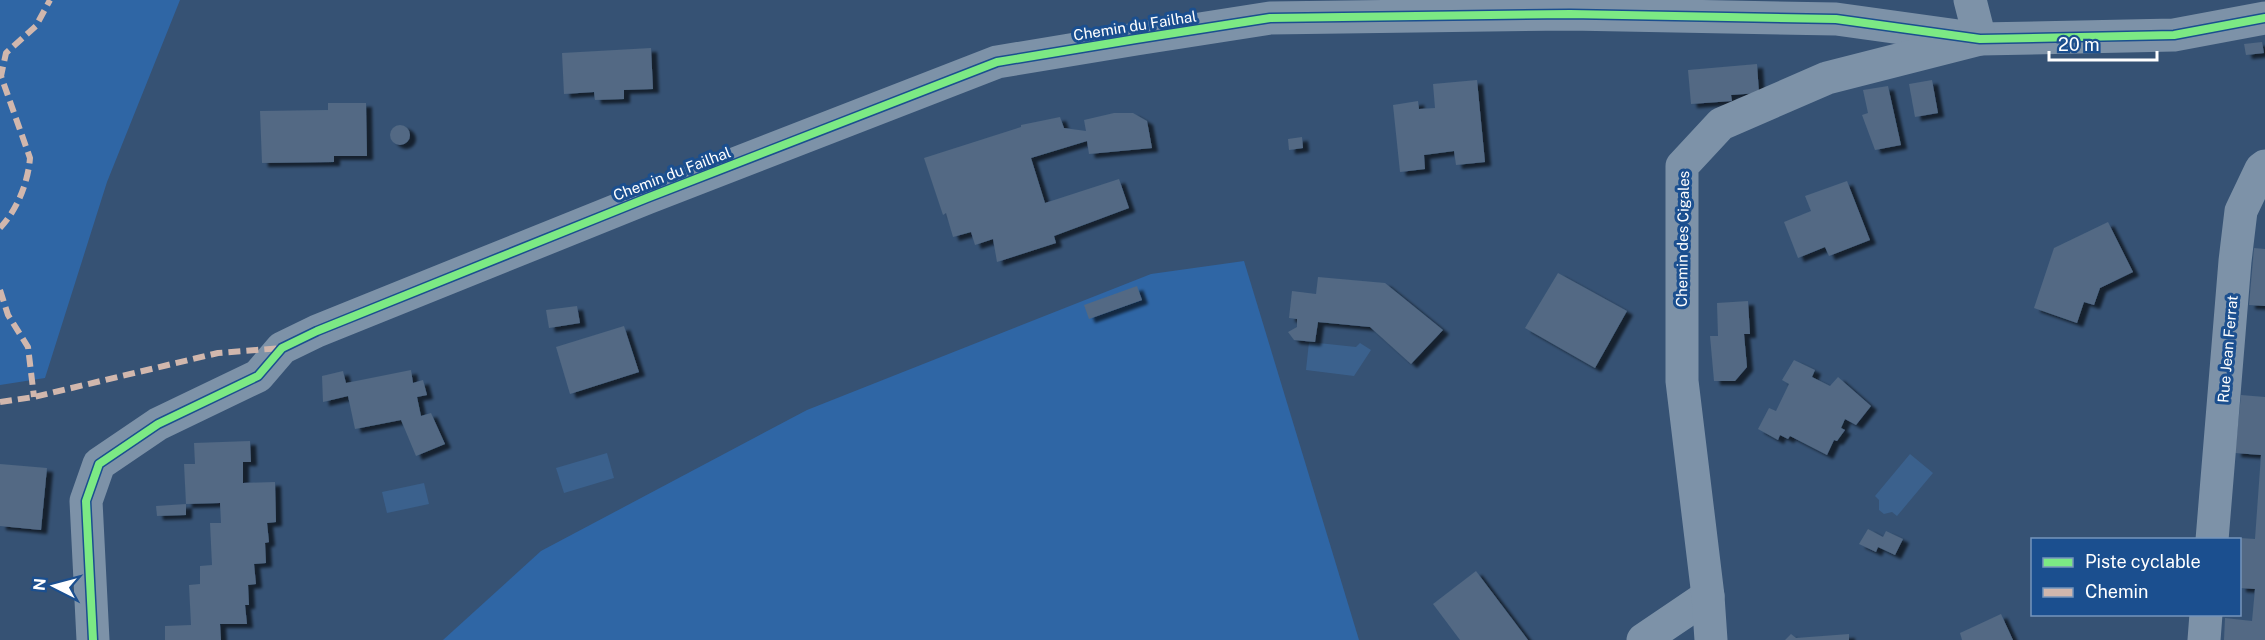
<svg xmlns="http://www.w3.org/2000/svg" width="2265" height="640" viewBox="0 0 2265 640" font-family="'Public Sans',sans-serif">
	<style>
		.green { fill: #2f66a5 }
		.water { fill: #3b618d }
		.building { fill: #526984; filter: url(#shadow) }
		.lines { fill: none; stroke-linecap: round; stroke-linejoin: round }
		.minor { stroke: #7d92a8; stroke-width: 33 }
		.quiet { stroke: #d1b7ad; stroke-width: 6; stroke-dasharray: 12 6; stroke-linecap: butt }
		.cycleway-casing { stroke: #1b4f8f; stroke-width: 11 }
		.cycleway { stroke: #7ce984; stroke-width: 8 }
		.labels { text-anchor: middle; stroke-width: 6; stroke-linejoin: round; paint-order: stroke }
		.street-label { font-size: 15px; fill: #fff; stroke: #1b4f8f }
	</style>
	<defs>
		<filter id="shadow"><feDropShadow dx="6" dy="4" stdDeviation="1.5" flood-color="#0009"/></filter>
	</defs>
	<rect width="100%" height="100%" fill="#365274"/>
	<!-- green -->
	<g class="green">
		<polygon points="0,0 180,0 107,182 45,378 0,385"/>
		<polygon points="1244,261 1359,640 443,640 541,551 807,410 1151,274"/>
	</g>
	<!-- water -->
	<g class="water">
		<polygon points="1309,342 1356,347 1360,343 1371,350 1354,376 1306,370"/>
		<polygon points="607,453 614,478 564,493 556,468"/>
		<polygon points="1910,454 1933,473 1897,516 1892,512 1884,514 1879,510 1879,500 1875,496"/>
		<polygon points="424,483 429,504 387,513 382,492"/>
	</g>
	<!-- building -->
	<g class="building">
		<polygon points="2262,42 2264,53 2246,55 2244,44"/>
		<polygon points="651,48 653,89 624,90 624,99 595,100 594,92 564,94 562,53"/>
		<polygon points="1757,64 1759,93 1731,95 1732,101 1691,104 1688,70"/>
		<polygon points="1477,80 1485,162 1456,165 1454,151 1424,155 1425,169 1400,172 1393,105 1418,101 1419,109 1435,108 1433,84"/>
		<polygon points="1932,80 1938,113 1915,117 1909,84"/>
		<polygon points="1888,86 1901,145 1875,150 1862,115 1868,113 1863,90"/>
		<polygon points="328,103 366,103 367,156 334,156 334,162 262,163 260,111 328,110"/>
		<polygon points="1114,113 1133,113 1147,121 1152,148 1089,154 1087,141 1031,158 1045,203 1119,179 1129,208 1054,236 1056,243 997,262 993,239 975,245 971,232 953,237 946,213 943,215 924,158 1021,127 1021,125 1060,117 1064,128 1086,131 1084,120"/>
		<circle cx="400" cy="135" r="10"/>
		<polygon points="1302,137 1303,148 1289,150 1288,139"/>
		<polygon points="1847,181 1870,240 1829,256 1825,247 1798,258 1784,222 1811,211 1805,196"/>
		<polygon points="2108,222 2133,272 2100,288 2094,305 2084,302 2077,323 2034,308 2054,248"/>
		<polygon points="2254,248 2265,249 2265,306 2249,305"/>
		<polygon points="1558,273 1627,311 1595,368 1525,328"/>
		<polygon points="1318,277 1385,283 1443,330 1411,364 1370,327 1318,322 1315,342 1294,340 1288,332 1297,327 1297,319 1289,318 1292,291 1316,294"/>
		<polygon points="1137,286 1142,300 1089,319 1084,305"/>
		<polygon points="1748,301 1750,334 1744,334 1747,367 1735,381 1714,381 1710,336 1718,336 1717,303"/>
		<polygon points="577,306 580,323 549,328 546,310"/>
		<polygon points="624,326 639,372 570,394 556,347"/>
		<polygon points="1794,360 1815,370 1812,377 1830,386 1838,377 1871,406 1856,425 1845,419 1841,428 1845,430 1837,441 1834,440 1827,455 1790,436 1788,439 1780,435 1778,440 1758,429 1769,408 1776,411 1789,384 1782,380"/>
		<polygon points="411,370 413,383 423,380 427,395 417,397 421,416 431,413 445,444 416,456 401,420 355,429 348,396 323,402 322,376 343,371 346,383"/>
		<polygon points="2241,395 2265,397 2265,640 2224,640 2225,618 2252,621 2255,589 2240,588 2240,538 2255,539 2261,455 2235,453"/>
		<polygon points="250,441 251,462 243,462 243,483 275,482 276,522 267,523 269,542 265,543 266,563 254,564 256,584 248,585 249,605 245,605 247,624 220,624 221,640 165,640 165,626 191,625 189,585 200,584 200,566 212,565 210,523 221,523 220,503 186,504 184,464 195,464 194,443"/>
		<polygon points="0,464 47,468 41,530 0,526"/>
		<polygon points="186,504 186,515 157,516 156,506"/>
		<polygon points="1868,529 1883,537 1886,531 1903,539 1895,555 1878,547 1876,552 1859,544"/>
		<polygon points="1476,571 1528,640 1460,640 1433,604"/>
		<polygon points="2001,614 2013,640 1962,640 1960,633"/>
		<polygon points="1791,634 1796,638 1849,634 1849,640 1785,640"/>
	</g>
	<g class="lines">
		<!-- minor -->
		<g class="minor">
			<polyline points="2212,540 2235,261 2241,211 2261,169 2265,166"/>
			<polyline points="93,640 86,501 99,464 158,424 258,376 282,348 317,331 647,198 997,62 1136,39 1270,18 1570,14 1836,19 1980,39 2174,35 2265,18"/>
			<polyline points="1643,640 1708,596"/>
			<polyline points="1711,640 1708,596 1682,381 1682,166 1721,124 1827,78 1980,39 1970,0"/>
			<polyline points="2204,640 2206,614"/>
		</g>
		<!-- quiet -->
		<g class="quiet">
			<path d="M 0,228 C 17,210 28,183 30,158 L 1,76 L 6,53 L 36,26 L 50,0"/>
			<polyline points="0,290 8,315 28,347 34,397"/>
			<polyline points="0,402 34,397 218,353 282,348"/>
		</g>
		<defs>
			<polyline id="cycleway" points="93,640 86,501 99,464 158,424 258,376 282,348 317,331 647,198 997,62 1136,39 1270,18 1570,14 1836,19 1980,39 2174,35 2265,18"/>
		</defs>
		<!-- cycleway casing -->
		<use href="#cycleway" class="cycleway-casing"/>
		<!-- cycleway -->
		<use href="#cycleway" class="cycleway"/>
	</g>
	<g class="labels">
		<!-- street labels -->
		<g class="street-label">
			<text transform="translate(1135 26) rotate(-9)" y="5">Chemin du Failhal</text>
			<text transform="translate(672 174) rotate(-21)" y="5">Chemin du Failhal</text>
			<text transform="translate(1683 239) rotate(-89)" y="5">Chemin des Cigales</text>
			<text transform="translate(2228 349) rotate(-85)" y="5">Rue Jean Ferrat</text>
		</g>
	</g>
	<!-- legend -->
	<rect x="2031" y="538" width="210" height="78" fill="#1b4f8f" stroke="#7695bc" stroke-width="1.5"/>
	<rect x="2043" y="558" width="30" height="9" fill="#7ce984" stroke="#7695bc" stroke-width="1.5"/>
	<text x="2085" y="568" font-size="18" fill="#ffffff">Piste cyclable</text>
	<rect x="2043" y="588" width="30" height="9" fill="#d1b7ad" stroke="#7695bc" stroke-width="1.5"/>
	<text x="2085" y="598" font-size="18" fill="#ffffff">Chemin</text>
	<!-- north arrow -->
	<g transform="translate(54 586) rotate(276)" stroke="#1b4f8f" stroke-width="4.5" paint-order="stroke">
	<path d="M0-4.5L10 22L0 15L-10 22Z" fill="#ffffff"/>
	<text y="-9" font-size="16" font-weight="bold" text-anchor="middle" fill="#ffffff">N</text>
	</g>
	<!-- scale -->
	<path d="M2049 51v9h108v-9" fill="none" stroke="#ffffff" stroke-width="3"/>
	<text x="2058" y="51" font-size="18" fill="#ffffff" stroke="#1b4f8f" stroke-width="4.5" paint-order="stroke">20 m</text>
</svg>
